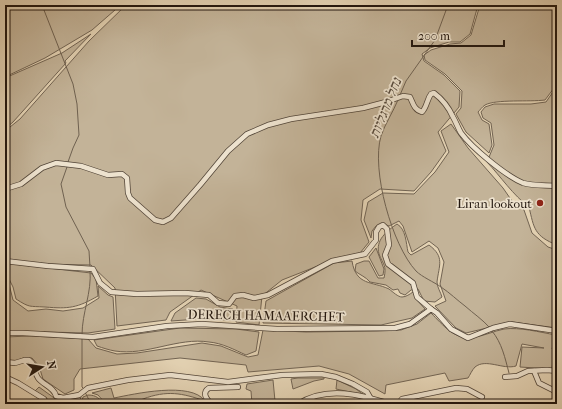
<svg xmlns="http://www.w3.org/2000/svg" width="562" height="409" viewBox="0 0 562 409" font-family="'IM FELL French Canon','Frank Ruhl Libre',serif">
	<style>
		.green { fill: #c3b398; stroke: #726453 }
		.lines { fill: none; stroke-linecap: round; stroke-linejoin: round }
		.stream { stroke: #6f6150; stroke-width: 1 }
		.minor-casing { stroke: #524538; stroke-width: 6 }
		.minor { stroke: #ede2ce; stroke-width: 4.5 }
		.poi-dot { fill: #8f2418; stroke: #ede2ce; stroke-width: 1.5 }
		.labels { text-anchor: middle; stroke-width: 3.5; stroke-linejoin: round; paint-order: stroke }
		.poi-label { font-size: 13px; fill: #22160e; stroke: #ede2ce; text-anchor: end }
		.street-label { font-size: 13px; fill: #22160e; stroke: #ede2ce }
		.water-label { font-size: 14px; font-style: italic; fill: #55483a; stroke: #ede2ce }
	</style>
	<rect width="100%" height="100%" fill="#e4d3b4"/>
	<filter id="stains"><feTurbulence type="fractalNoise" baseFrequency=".005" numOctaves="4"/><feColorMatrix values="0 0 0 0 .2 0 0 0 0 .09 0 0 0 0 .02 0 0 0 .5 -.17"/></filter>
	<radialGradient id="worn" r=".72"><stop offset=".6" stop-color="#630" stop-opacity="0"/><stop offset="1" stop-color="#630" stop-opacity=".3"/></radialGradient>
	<!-- green -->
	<g class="green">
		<polygon points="5,5 113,5 115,10 92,30 45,58 5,77"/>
		<polygon points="126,5 478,5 470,34 460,42 449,42 430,48 422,54 424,61 444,75 460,91 459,107 438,132 446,151 431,172 414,191 380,189 363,200 361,220 369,242 360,253 333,260 282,280 262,296 259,325 236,322 237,306 201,290 170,312 166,320 117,326 115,288 91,265 42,264 5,259 5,131 20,119 89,41"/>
		<path d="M 480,5 L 557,5 L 557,84 L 545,100 C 530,102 496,99 485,105 C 482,107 480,110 478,112 L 482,120 L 489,124 L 492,145 L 489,153 L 466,132 L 456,114 L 461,108 L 462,91 L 445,74 L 425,60 L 424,55 L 431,50 L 450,44 L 461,43 L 471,35 Z"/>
		<polygon points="91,34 65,61 66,63 13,122 5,129 5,78 62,53"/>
		<path d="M 557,86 L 557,245 C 534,236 534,228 529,207 C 513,195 501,177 487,162 L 494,145 L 491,123 L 483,118 L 481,112 L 485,107 L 494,104 L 531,104 L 546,102 Z"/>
		<polygon points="451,124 468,148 503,188 512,201 524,210 532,233 548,247 557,250 557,328 512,322 466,333 456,328 435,306 446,301 440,284 444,262 438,248 429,241 412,252 403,226 399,221 389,226 384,224 376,226 372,231 371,238 364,220 368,202 383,193 414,194 435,172 449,152 441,131"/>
		<path d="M 397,224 C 406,229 406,243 408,252 L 411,255 L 429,245 C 445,257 439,265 437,282 C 437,287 441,293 442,297 L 435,302 L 424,301 L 418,289 L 411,290 L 405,295 L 400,293 L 398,289 L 393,290 L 386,285 L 370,282 C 366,277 360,275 355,271 L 356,264 L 364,261 L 369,261 L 378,278 L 384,278 C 387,265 383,265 379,254 C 375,240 387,231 397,224 Z"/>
		<polygon points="376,248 384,269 383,275 379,276 369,257"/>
		<path d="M 352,261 C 356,286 372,281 389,289 C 393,292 398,297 402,297 C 406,297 410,294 413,292 L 416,299 L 425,309 L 412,318 L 381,325 L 263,323 L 266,301 L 334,263 Z"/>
		<path d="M 5,263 L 91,273 L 96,279 L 98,296 C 77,308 69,309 45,307 C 29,306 30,308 16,299 L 13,287 L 9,279 L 5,279 Z"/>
		<polygon points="5,281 7,282 9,284 13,300 28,311 46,309 63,311 83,308 99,298 98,286 108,295 113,297 115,329 88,333 5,331"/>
		<polygon points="196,298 206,299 220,307 233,309 232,320 199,319 171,321 175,313"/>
		<path d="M 431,313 C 443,325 455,341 474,337 C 484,336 494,331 504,329 C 520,327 539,332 556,335 L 552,349 L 554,350 L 552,369 L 520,367 L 522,347 L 544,348 L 522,344 L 516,366 C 503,370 486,358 475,367 C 472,370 470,375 468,378 L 449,381 L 445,373 L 386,385 L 385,394 L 349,374 L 319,366 L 248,372 L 246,365 L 180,358 L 80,369 L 74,379 L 74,390 L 65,394 L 43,379 L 39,366 L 32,358 L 23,358 L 16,361 L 5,360 L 5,337 L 30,336 L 88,339 L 96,348 L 117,354 L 137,353 L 202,343 L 221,346 L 248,357 L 258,355 L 263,330 L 306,332 L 377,331 L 401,330 L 417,324 Z"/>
		<path d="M 180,328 L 236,329 L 259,332 L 256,351 L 246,355 C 235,350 222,343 209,342 C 178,337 146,356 115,351 C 109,350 103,348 97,346 L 94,340 Z"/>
		<polygon points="298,378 324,378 324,379 314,381 293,389 291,379"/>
		<polygon points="273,380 275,401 271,404 252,404 251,391 246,389 247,384"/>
		<polygon points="337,380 356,389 364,395 336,389"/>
		<polygon points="39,387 57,400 62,401 81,397 79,404 55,404 35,391"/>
		<path d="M 111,388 L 114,398 C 134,394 191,381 205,401 C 182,393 167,390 143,399 C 140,400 138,403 135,404 C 128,406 114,404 106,404 L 98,395 L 92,393 Z"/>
		<path d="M 88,395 C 97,395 99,399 105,404 L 81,404 L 83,397 Z"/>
	</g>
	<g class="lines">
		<!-- stream -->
		<g class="stream">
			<polyline points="42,5 73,84 77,104 79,135 73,148 68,162"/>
			<polyline points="400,95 406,81 435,40 448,5"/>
			<path d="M 398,100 C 393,112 385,124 381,136 C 371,170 392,245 416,271 C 422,277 434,282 441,287 C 450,293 457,300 465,306 C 474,314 482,319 490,328"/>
			<polyline points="67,167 61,184 66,207 89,251 90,267"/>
			<path d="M 492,331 C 502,343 505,358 509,373"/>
			<path d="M 82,335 C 82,312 92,293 90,270"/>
			<polyline points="82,339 82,387 84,389"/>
			<polyline points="85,392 91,404"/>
		</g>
		<defs>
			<g id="minor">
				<path d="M 5,189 L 21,184 L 42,168 L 56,163 L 81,166 L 108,175 L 122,174 L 127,178 L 128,193 L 130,198 L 155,220 L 163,222 L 171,218 L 200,185 L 228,151 L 247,134 L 268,125 L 291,119 L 363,108 L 386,102 L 403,96 L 410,97 C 413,103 414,110 422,112 C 427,107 427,99 431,94 L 434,93 C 442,99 449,108 453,117 C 456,122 458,128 461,133 C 472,148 506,176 523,183 C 533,186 546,185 557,186"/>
				<polyline points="5,261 48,266 93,269 100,283 111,292 137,294 185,293 209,295 218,303 229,304 235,296 243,295 254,298 268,295 332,261 365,254 376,240 376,232 379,227 383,225 387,229 389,245 385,255 388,264 413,283 417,297 431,309"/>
				<polyline points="5,333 23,333 93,337 167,326 202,324 277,329 395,328 410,324 431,309 437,313 451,329 468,338 493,328 510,324 557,331"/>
				<path d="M 5,362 L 15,363 L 25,360 L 29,360 C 38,367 33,371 38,378 C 43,385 54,387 56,396 L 63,398 L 79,395 L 88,388 L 128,380 L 170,375 L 228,382 L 282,375 L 321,374 L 336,377 L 353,384 L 367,392 L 371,399"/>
				<polyline points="534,371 539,383 557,392"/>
				<polyline points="5,377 18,383 44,399"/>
				<polyline points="505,377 517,376 528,371 547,370 557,371"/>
				<polyline points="5,401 11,404"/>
				<path d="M 211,404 C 207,399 201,393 209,388 L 238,387"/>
				<path d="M 298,404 C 327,385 361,395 391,404"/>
				<polyline points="398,404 402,399 407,398 456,388 467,389 482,397"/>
			</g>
		</defs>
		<!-- minor casing -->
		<use href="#minor" class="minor-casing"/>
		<!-- minor -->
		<use href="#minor" class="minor"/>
	</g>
	<!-- markers -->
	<circle class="poi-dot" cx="540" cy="203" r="4"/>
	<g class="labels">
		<!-- poi labels -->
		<g class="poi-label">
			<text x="532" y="208">Liran lookout</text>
		</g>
		<!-- street labels -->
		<g class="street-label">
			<text transform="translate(266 315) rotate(1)" y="5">DERECH HAMAAERCHET</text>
		</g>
		<!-- water labels -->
		<g class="water-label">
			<text transform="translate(385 108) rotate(-68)" y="5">נחל מרגליות</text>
		</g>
	</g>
	<!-- margin -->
	<rect width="562" height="409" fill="none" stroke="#e4d3b4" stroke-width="20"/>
	<rect x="6" y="6" width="550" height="397" fill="none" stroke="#22160e" stroke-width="2"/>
	<rect x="10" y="10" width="542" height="389" fill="none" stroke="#22160e"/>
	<!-- north arrow -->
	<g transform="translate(42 367) rotate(78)" stroke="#ede2ce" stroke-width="3" paint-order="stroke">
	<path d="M0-3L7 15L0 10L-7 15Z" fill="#22160e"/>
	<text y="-6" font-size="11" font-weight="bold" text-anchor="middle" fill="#22160e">N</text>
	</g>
	<!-- scale -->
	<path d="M412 40v6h92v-6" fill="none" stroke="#22160e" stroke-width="2"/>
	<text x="418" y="40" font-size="12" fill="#22160e" stroke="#ede2ce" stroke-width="3" paint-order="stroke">200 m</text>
	<rect width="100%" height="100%" filter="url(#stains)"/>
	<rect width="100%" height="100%" fill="url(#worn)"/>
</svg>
